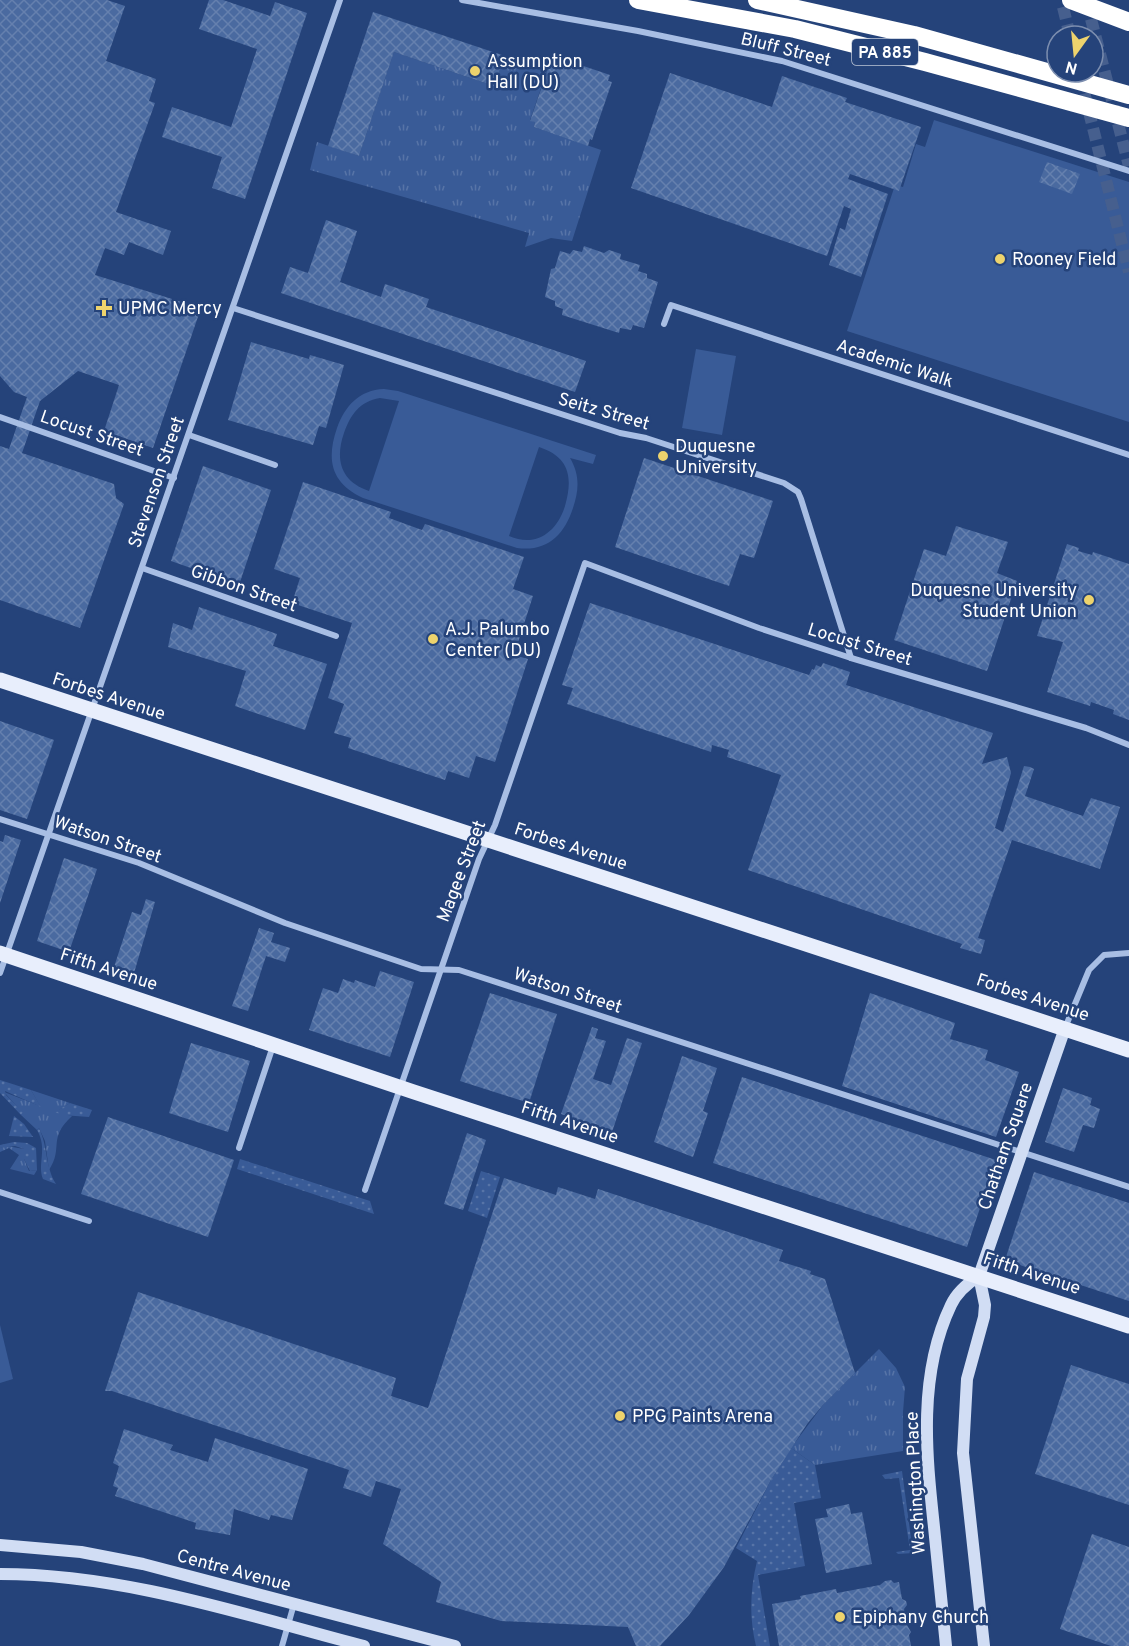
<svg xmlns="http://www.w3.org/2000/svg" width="1129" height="1646" viewBox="0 0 1129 1646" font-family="Overpass,sans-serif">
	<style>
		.grass { fill: url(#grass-tufts) }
		.garden { fill: url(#garden-dots) }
		.pitch { fill: #395b97; fill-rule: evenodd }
		.building { fill: url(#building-cross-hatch) }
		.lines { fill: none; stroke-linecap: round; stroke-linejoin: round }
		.secondary-tunnel { stroke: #465f8e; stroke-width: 12; stroke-dasharray: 12 6; stroke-linecap: butt }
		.street { stroke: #a8bee4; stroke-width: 6 }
		.secondary { stroke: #d1ddf4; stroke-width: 12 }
		.primary { stroke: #e8eefc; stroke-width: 15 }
		.highway { stroke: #fff; stroke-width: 18 }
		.highway-bridge { stroke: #fff; stroke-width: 18 }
		.poi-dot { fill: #edd36d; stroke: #25437a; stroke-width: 2 }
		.labels { text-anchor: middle; stroke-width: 5; stroke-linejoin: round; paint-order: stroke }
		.shield { fill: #25437a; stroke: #bec7d7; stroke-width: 1.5 }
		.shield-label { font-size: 16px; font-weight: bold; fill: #fff }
		.street-label { font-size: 18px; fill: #fff; stroke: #25437a }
		.poi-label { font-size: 18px; fill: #fff; stroke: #25437a; text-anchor: start }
	</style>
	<defs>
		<pattern id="grass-tufts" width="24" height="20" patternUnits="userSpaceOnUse" patternTransform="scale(1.5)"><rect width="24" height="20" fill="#395b97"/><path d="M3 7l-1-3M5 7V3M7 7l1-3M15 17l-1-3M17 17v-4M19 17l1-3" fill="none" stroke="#5774a7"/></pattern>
		<pattern id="garden-dots" width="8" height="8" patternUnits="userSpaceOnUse" patternTransform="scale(1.5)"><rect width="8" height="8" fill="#395b97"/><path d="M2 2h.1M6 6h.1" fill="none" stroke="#5774a7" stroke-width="1.8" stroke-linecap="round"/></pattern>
		<pattern id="building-cross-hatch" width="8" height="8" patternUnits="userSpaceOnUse" patternTransform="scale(1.5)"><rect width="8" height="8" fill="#4a6aa0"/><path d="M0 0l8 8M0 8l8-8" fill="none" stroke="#6580ae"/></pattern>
	</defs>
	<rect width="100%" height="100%" fill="#25437a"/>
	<!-- grass -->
	<g class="grass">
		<polygon points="394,52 494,86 505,56 548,68 530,120 535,122 534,127 601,150 572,241 551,238 525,247 529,233 310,170 317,142 359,156"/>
		<path d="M 31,1090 L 70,1103 L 56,1112 L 72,1116 C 47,1139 64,1147 49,1170 L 45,1141 L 39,1128 L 37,1130 L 21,1115 L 22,1112 L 4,1092 L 40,1106 Z"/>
		<polygon points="7,1146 24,1149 24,1159 29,1171 37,1170 34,1175 10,1169 19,1155 9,1148 0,1152 0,1148"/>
		<polygon points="879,1349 896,1368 905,1387 903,1412 903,1451 815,1465 791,1448 823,1405"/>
	</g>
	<!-- garden -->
	<g class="garden">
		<polygon points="0,1080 31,1090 41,1107 5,1091 6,1095 23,1112 21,1115 0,1093"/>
		<polygon points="70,1103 92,1110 89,1117 62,1115 55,1112"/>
		<polygon points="14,1116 24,1124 33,1137 9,1136"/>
		<path d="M 39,1128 C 48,1146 45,1167 56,1184 L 43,1179 C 37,1164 48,1149 37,1130 Z"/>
		<polygon points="14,1142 27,1143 36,1148 37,1170 30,1171 24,1159 24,1149 15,1146 0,1148 0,1145"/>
		<polygon points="240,1159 370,1201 374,1214 237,1169"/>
		<polygon points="481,1171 500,1177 487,1218 468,1211"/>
		<path d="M 791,1448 L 815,1465 L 821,1498 L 794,1503 L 805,1566 L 758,1575 L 770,1646 L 756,1646 C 749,1617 750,1591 757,1561 L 736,1548 L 771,1480 Z"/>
		<polygon points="902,1471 913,1553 898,1554 896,1552 910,1550 899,1478 885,1479 882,1475"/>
	</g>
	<!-- pitch -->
	<g class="pitch">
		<polygon points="934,120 1129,182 1129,422 847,331 895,185 903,187 916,144 925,147"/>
		<polygon points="696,349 736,356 722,435 682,428"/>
		<path d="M 384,389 L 398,391 L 596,455 L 593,464 L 570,458 C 580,475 579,490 573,508 C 564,536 546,552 517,548 L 363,498 C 331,483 326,460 337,428 C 345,406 359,390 384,389 ZM 380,398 L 399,401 L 369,491 C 340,481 335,459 344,433 C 351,414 359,402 380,398 ZM 539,447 C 570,457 573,478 565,506 C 557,532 536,548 509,536 Z"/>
		<polygon points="0,1325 13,1379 0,1383"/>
	</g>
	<!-- building -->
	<g class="building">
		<polygon points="0,0 107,0 125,6 106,61 156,79 149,101 155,103 116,212 171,231 163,255 129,242 124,255 105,248 95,275 201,308 153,448 104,431 119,385 78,371 40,401 22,453 114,484 116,498 124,504 80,628 0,600 0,446 9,449 27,397 14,392 0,376"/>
		<polygon points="209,0 223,0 270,16 275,2 307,13 245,199 212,188 222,157 162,137 172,107 231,127 257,49 199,29"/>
		<polygon points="373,12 505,56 494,86 394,52 359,156 328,146"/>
		<polygon points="554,56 610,75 608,81 612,82 592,140 590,139 588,146 534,127 535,122 530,121 550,63 551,63"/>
		<polygon points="670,73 772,107 782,76 847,98 845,102 921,127 899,191 850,174 848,179 888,194 861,277 829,265 840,228 845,230 851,209 844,206 827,256 631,188"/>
		<polygon points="1047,162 1080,174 1072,194 1039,182"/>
		<polygon points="326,220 357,231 340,282 381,297 385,284 429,299 426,307 586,361 575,392 281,293 290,267 308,273"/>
		<polygon points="584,246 604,253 609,250 621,254 620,259 640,265 638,271 647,274 647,278 658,282 644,328 633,325 631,330 620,328 619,333 562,315 563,309 555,306 555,301 545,297 551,269 555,268 560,251 570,254 573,250 582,252"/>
		<polygon points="251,342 309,359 310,355 344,365 326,428 319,426 313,445 228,420"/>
		<polygon points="644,458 773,501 754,558 740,554 729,586 615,547"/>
		<polygon points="203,466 271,490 239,585 171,561"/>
		<polygon points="303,482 391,512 389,518 422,530 425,524 524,557 513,589 533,596 514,655 528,659 495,762 476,756 469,778 448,771 445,780 348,748 351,738 334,733 344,704 328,698 352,623 292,603 300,578 274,569"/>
		<polygon points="956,526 1008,542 997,573 1017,581 987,671 894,640 924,549 946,556"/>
		<polygon points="1067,544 1079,548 1078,551 1092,555 1093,552 1129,564 1129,720 1113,714 1114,710 1091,702 1090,706 1047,692 1063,642 1037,636"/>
		<polygon points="590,603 809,675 812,669 814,670 816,665 821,667 823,663 850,672 846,685 993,733 982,764 1007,757 1011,773 995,828 1003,832 1024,766 1030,767 1034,769 1025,796 1083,816 1091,798 1120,807 1100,869 1012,840 978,938 985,940 981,954 960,948 962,944 748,870 781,775 727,757 729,750 712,745 711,752 567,704 573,688 562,685"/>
		<polygon points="199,607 277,634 273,646 327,664 305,730 235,706 246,671 168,647 173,623 192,630"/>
		<polygon points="0,721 54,740 27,819 0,810"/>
		<polygon points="5,835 21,840 0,903 0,841 3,842"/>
		<polygon points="64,858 97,869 69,952 37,941"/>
		<polygon points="146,899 155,902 134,973 114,967 132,912 141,915"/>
		<polygon points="259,928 274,933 271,942 290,948 285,962 266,956 248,1011 232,1006"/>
		<polygon points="380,971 414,982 390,1057 309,1030 323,988 338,993 343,979 354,983 355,980 375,987"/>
		<polygon points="490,993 557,1014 529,1103 460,1081"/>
		<polygon points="870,993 955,1023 950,1039 988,1050 985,1060 1019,1072 996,1137 842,1086"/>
		<polygon points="592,1027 598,1029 595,1038 606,1041 593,1079 611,1085 627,1038 642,1043 612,1132 561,1114"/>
		<polygon points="191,1043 250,1061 228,1132 169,1113"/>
		<polygon points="682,1056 717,1068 703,1111 708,1113 693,1157 654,1142"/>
		<polygon points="742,1077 996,1160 967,1247 713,1163"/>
		<polygon points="1063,1088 1092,1098 1090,1105 1100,1109 1094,1128 1083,1125 1074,1152 1045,1142"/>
		<polygon points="108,1117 234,1160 208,1237 81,1194"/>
		<polygon points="467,1133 486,1140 463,1210 444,1204"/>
		<polygon points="1034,1172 1129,1203 1129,1301 1005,1260"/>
		<polygon points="504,1178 556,1195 558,1187 595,1199 598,1189 783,1250 779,1261 811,1271 810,1274 825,1279 855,1373 823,1405 807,1424 771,1480 724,1567 689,1615 660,1646 636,1646 628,1627 501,1621 436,1602 441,1582 383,1544 401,1489 376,1481 371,1497 347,1489 343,1488 349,1470 112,1391 105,1391 138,1292 396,1378 391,1396 428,1408"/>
		<polygon points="1071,1365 1129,1384 1129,1505 1035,1474"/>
		<polygon points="124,1429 173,1445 170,1450 208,1462 215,1438 308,1469 292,1520 271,1515 269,1520 234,1509 230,1535 195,1529 196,1523 115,1496 118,1488 113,1486 119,1466 113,1463"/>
		<polygon points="849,1504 851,1514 862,1512 872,1564 826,1573 815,1519 828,1517 826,1509"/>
		<polygon points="1092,1534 1129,1547 1129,1646 1111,1646 1060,1629"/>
		<polygon points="891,1580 894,1583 899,1582 902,1599 906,1601 907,1605 904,1609 907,1625 911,1632 909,1635 911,1646 779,1646 772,1604 801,1599 800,1596 836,1589 837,1593 880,1585 885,1581"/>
	</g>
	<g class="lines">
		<!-- secondary-tunnel -->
		<g class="secondary-tunnel">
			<polyline points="1063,7 1070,36"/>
			<polyline points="1091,19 1129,166"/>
			<polyline points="1080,76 1129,272"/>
		</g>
		<!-- street -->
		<g class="street">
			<polyline points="462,0 638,31 782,61 1129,171"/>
			<polyline points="233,308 620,433 646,438 784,483 798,492 801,499 851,658"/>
			<polyline points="664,324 671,305 1129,455"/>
			<polyline points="0,417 174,478"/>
			<polyline points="189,435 275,465"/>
			<polyline points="142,568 336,636"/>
			<polyline points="0,819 139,863 285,923 421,969 459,970 1129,1187"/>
			<polyline points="0,973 340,0"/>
			<polyline points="1065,1028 1089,970 1104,955 1129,953"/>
			<polyline points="239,1148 273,1046"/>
			<polyline points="365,1190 479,859 495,825 585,563 759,628 851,658 1086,728 1129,745"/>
			<polyline points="0,1192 89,1221"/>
			<polyline points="282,1646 294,1604"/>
		</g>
		<!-- secondary -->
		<g class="secondary">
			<polyline points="979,1276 985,1305 984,1317 967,1379 963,1453 984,1646"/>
			<polyline points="979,1276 1065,1028"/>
			<polyline points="0,1545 81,1552 143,1564 455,1646"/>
			<path d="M 0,1574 C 124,1574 245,1615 364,1646"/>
			<path d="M 946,1646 C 942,1606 938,1567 934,1527 C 926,1453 918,1374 951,1305 C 957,1292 968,1283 979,1276"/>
		</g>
		<!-- primary -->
		<g class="primary">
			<polyline points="0,680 1129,1050"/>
			<polyline points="0,953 414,1092 1129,1326"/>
		</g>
		<!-- highway -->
		<g class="highway">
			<polyline points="638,0 795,29 925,62 1129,118"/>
			<polyline points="757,0 914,35 1129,95"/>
		</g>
		<!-- highway-bridge -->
		<polyline class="highway-bridge" points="1071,0 1129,22"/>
	</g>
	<!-- markers -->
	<g class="poi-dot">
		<circle cx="475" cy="71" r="6"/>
		<circle cx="1000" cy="259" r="6"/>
		<path d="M101 299h6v6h6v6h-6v6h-6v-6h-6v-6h6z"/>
		<circle cx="663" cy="456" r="6"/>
		<circle cx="1089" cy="600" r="6"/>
		<circle cx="433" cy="639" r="6"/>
		<circle cx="620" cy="1416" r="6"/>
		<circle cx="840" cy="1617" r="6"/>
	</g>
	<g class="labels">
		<!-- shield labels -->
		<rect class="shield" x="852" y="39" width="66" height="26" rx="4.5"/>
		<g class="shield-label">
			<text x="885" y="58">PA 885</text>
		</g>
		<!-- street labels -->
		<g class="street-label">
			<text transform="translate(786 49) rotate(14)" y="6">Bluff Street</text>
			<text transform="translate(895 363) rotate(18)" y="6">Academic Walk</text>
			<text transform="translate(604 411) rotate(16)" y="6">Seitz Street</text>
			<text transform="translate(92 433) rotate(19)" y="6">Locust Street</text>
			<text transform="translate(156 482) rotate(-71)" y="6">Stevenson Street</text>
			<text transform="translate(244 588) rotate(19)" y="6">Gibbon Street</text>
			<text transform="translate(860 644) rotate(17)" y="6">Locust Street</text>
			<text transform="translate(109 696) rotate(18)" y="6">Forbes Avenue</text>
			<text transform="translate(108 839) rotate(19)" y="6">Watson Street</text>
			<text transform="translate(571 846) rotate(18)" y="6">Forbes Avenue</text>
			<text transform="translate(461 871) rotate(-69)" y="6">Magee Street</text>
			<text transform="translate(109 969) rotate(18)" y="6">Fifth Avenue</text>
			<text transform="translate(568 990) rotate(18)" y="6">Watson Street</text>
			<text transform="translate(1033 997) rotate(18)" y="6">Forbes Avenue</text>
			<text transform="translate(570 1122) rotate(18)" y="6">Fifth Avenue</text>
			<text transform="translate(1005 1146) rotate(-71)" y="6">Chatham Square</text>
			<text transform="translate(1032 1273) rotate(18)" y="6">Fifth Avenue</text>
			<text transform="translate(915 1483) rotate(-93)" y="6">Washington Place</text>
			<text transform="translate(234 1570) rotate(15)" y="6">Centre Avenue</text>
		</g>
		<!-- poi labels -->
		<g class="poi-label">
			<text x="487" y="67">Assumption<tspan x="487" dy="21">Hall (DU)</tspan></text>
			<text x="1012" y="265">Rooney Field</text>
			<text x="118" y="314">UPMC Mercy</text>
			<text x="675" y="452">Duquesne<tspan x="675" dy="21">University</tspan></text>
			<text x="1077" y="596" text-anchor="end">Duquesne University<tspan x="1077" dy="21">Student Union</tspan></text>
			<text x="445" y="635">A.J. Palumbo<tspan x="445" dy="21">Center (DU)</tspan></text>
			<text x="632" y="1422">PPG Paints Arena</text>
			<text x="852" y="1623">Epiphany Church</text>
		</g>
	</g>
	<!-- north arrow -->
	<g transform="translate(1075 54) rotate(195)"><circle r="28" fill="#25437a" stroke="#7c8eaf" stroke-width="1.5"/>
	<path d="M0-4.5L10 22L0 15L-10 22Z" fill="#edd36d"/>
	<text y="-9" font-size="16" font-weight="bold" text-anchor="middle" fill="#ffffff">N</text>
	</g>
</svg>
